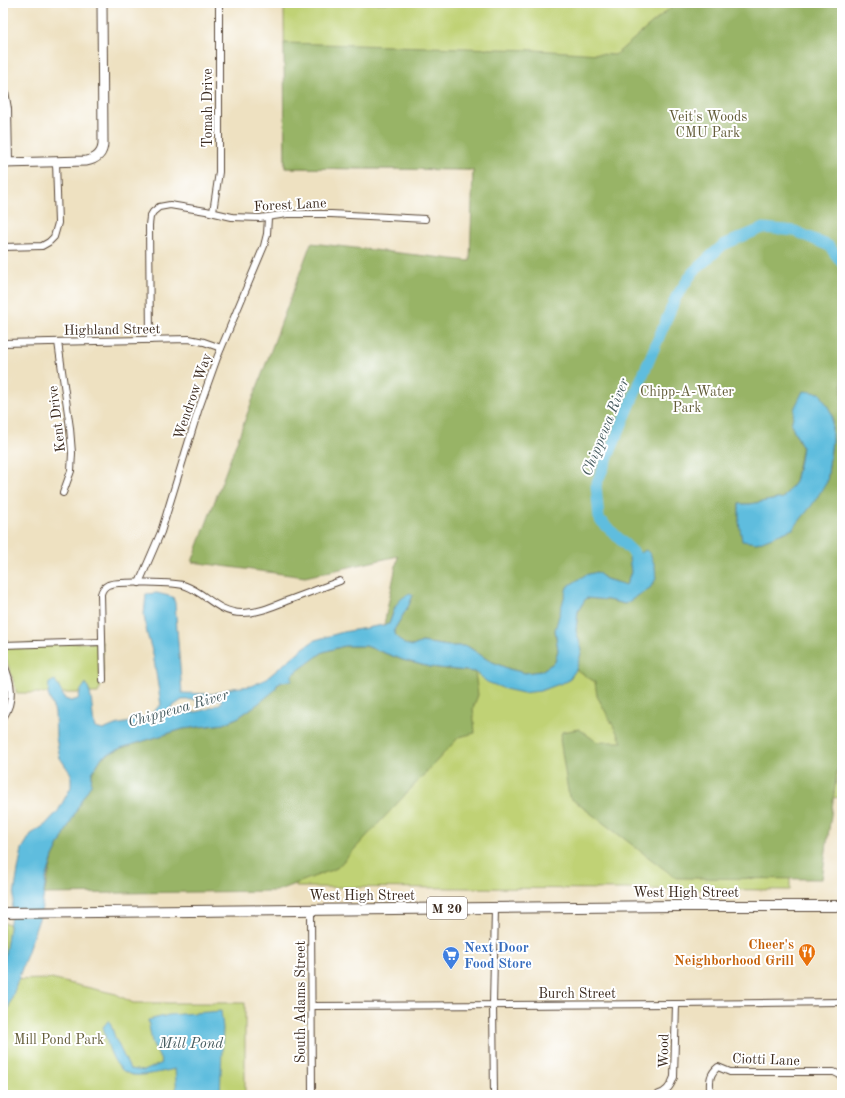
<svg xmlns="http://www.w3.org/2000/svg" width="845" height="1098" viewBox="0 0 845 1098" font-family="'Old Standard TT',serif">
	<style>
		.green { fill: #c0d275; stroke: #7e7e4a }
		.forest { fill: #98b466; stroke: #6a6f42; fill-rule: evenodd }
		.water { fill: #5fbdde; stroke: #4d747e; fill-rule: evenodd }
		.lines { fill: none; stroke-linecap: round; stroke-linejoin: round }
		.river { stroke: #5fbdde; stroke-width: 11 }
		.street-casing { stroke: #564536; stroke-width: 8 }
		.secondary-casing { stroke: #564536; stroke-width: 11 }
		.primary-casing { stroke: #564536; stroke-width: 12 }
		.street { stroke: #fff; stroke-width: 6 }
		.secondary { stroke: #fff; stroke-width: 9 }
		.primary { stroke: #fff; stroke-width: 10 }
		.labels { text-anchor: middle; stroke-width: 4; stroke-linejoin: round; paint-order: stroke }
		.shield { fill: #fff; stroke: #766a62; stroke-width: 1 }
		.shield-label { font-size: 13px; font-weight: bold; fill: #3b2a1e }
		.street-label { font-size: 14px; fill: #3b2a1e; stroke: #fff }
		.park-label { font-size: 14px; fill: #635c38; stroke: #fff }
		.food-label { font-size: 14px; font-weight: bold; fill: #c56008; stroke: #fff; text-anchor: end }
		.shop-label { font-size: 14px; font-weight: bold; fill: #366cbe; stroke: #fff; text-anchor: start }
		.water-label { font-size: 15px; font-style: italic; fill: #485d61; stroke: #fff }
	</style>
	<rect width="100%" height="100%" fill="#fff"/>
	<filter id="ink" filterUnits="userSpaceOnUse"><feTurbulence type="fractalNoise" baseFrequency=".025" numOctaves="2"/><feDisplacementMap in="SourceGraphic" scale="8" xChannelSelector="R" yChannelSelector="G"/><feConvolveMatrix kernelMatrix="1 2 1 2 8 2 1 2 1" color-interpolation-filters="sRGB"/></filter>
	<filter id="wash" filterUnits="userSpaceOnUse"><feTurbulence type="fractalNoise" baseFrequency=".012" numOctaves="4" result="noise"/><feDisplacementMap in="SourceGraphic" scale="16" xChannelSelector="R" yChannelSelector="G"/><feGaussianBlur stdDeviation="0.9" result="paint"/><feColorMatrix in="noise" values="0 0 0 0 0 0 0 0 0 0 0 0 0 0 0 0 0 1.4 0 .05"/><feComposite in="paint" operator="in"/></filter>
	<g filter="url(#wash)">
		<rect width="100%" height="100%" fill="#eee1c1"/>
		<!-- green -->
		<g class="green">
			<polygon points="284,3 829,3 842,265 842,797 790,802 790,890 296,887 295,657 475,665 473,170 285,168"/>
			<polygon points="102,642 103,680 98,693 16,693 16,689 3,649 3,645"/>
			<polygon points="3,923 22,925 4,980 51,979 116,994 133,1003 245,1003 245,1095 3,1095"/>
		</g>
		<!-- forest -->
		<g class="forest">
			<path d="M 676,3 L 842,3 L 842,737 L 822,879 L 676,878 L 569,797 L 560,739 L 562,732 L 579,729 L 597,742 L 622,742 L 597,696 L 595,682 L 576,670 L 582,650 L 576,631 L 578,611 L 586,598 L 608,600 L 625,604 L 631,572 L 626,585 L 606,579 L 597,572 L 555,630 L 558,650 L 555,662 L 541,671 L 525,673 L 509,669 L 488,660 L 467,646 L 448,646 L 422,642 L 413,646 L 404,644 L 396,636 L 394,630 L 409,605 L 413,595 L 395,606 L 389,624 L 384,625 L 398,556 L 305,577 L 192,562 L 311,243 L 470,261 L 473,170 L 285,168 L 284,43 L 534,50 L 615,55 ZM 832,414 L 832,441 L 827,482 L 739,522 L 739,504 L 750,504 L 783,498 L 795,482 L 802,446 L 791,425 Z"/>
			<polygon points="344,646 366,646 403,660 430,667 475,672 478,695 473,708 475,733 459,737 337,868 276,891 44,894 53,857 81,800 90,785 92,773 102,757 121,748 183,729 224,724 239,717 259,703 281,682 288,681 291,675 323,652"/>
		</g>
		<!-- water -->
		<g class="water">
			<polygon points="803,391 820,393 832,414 832,441 827,482 812,505 793,529 757,543 742,541 739,522 739,504 750,504 783,498 795,482 800,460 802,446 791,425 795,407"/>
			<path d="M 646,550 L 650,554 L 655,566 L 656,579 L 650,588 L 625,604 L 608,600 L 586,598 L 578,611 L 576,631 L 582,650 L 576,670 L 568,681 L 540,691 L 523,693 L 505,689 L 487,682 L 475,672 L 430,667 L 403,660 L 366,646 L 344,646 L 323,652 L 292,675 L 292,681 L 281,682 L 277,685 L 275,690 L 259,703 L 239,717 L 224,724 L 183,729 L 121,748 L 102,757 L 92,773 L 91,785 L 82,799 L 53,857 L 46,879 L 41,913 L 3,1024 L 3,967 L 17,876 L 22,849 L 31,834 L 45,825 L 58,811 L 71,787 L 71,774 L 60,758 L 56,738 L 55,713 L 48,694 L 49,683 L 55,680 L 65,699 L 71,701 L 78,699 L 81,690 L 86,683 C 94,697 91,714 95,728 L 103,730 L 115,725 L 130,722 L 148,716 L 161,705 L 153,654 L 147,634 L 144,615 L 146,594 L 157,593 L 173,597 L 175,603 L 182,693 L 213,694 L 232,688 L 251,686 L 266,679 L 302,649 L 315,640 L 343,632 L 389,624 C 396,607 393,603 410,593 L 413,595 L 409,605 L 394,630 L 396,636 L 404,644 L 413,646 L 422,642 L 448,646 L 467,646 L 488,660 L 509,669 L 525,673 L 541,671 L 555,662 L 558,650 L 555,630 L 567,587 L 585,575 L 597,572 L 606,579 L 626,585 L 631,572 L 629,558 ZM 222,699 L 221,703 C 203,713 185,714 165,715 L 169,709 L 182,700 Z"/>
			<path d="M 221,1011 L 223,1028 L 220,1095 L 177,1095 L 175,1069 C 166,1071 137,1078 129,1074 C 112,1067 107,1043 103,1027 L 109,1020 L 116,1040 L 130,1069 L 144,1071 L 162,1063 L 152,1042 L 148,1020 L 169,1015 Z"/>
		</g>
		<g class="lines">
			<!-- river -->
			<polyline class="river" points="639,569 634,553 599,519 596,485 676,297 693,272 723,245 763,228 795,231 829,246 842,263"/>
		</g>
	</g>
	<g filter="url(#ink)">
		<g class="lines">
			<defs>
				<g id="street">
					<polyline points="3,79 8,109 9,163"/>
					<polyline points="213,212 219,172 219,3"/>
					<polyline points="3,247 42,246 49,242 54,237 58,223 56,162"/>
					<polyline points="150,340 149,225 150,217 153,212 159,207 170,205 206,211 232,217 260,218 287,214 331,214 425,219"/>
					<polyline points="58,342 70,428 72,453 71,471 63,493"/>
					<polyline points="3,343 189,339 204,342 221,348"/>
					<polyline points="139,583 161,532 198,411 217,358 264,246 267,234 268,218"/>
					<polyline points="3,645 102,642"/>
					<path d="M 3,663 C 12,682 15,700 3,718"/>
					<path d="M 103,680 L 101,594 C 102,590 104,587 108,585 C 116,581 177,582 186,586 C 207,594 218,613 242,613 C 259,613 274,606 289,600 C 306,594 323,587 340,581"/>
					<polyline points="311,909 312,1095"/>
					<polyline points="312,1006 676,1004 842,1002"/>
					<polyline points="494,1095 493,1005 495,908"/>
					<path d="M 657,1095 C 666,1093 671,1086 674,1077 L 676,1004"/>
					<path d="M 710,1095 C 710,1083 708,1075 718,1067 L 730,1072 L 834,1072 L 840,1075 L 842,1078"/>
				</g>
				<path id="secondary" d="M 3,163 L 86,161 C 97,159 103,153 103,143 L 102,3"/>
				<polyline id="primary" points="3,913 676,906 842,906"/>
			</defs>
			<!-- street casing -->
			<use href="#street" class="street-casing"/>
			<!-- secondary casing -->
			<use href="#secondary" class="secondary-casing"/>
			<!-- primary casing -->
			<use href="#primary" class="primary-casing"/>
			<!-- street -->
			<use href="#street" class="street"/>
			<!-- secondary -->
			<use href="#secondary" class="secondary"/>
			<!-- primary -->
			<use href="#primary" class="primary"/>
		</g>
	</g>
	<!-- icons -->
	<defs>
		<symbol id="restaurant-pin" viewBox="-11 -11 22 30"><path d="M0 17L-7.5 6A9.5 9.5 0 1 1 7.5 6Z" fill="#e8710a" stroke="#fff"/><path d="M-5-6h1v4h1v-4h1v4h1v-4h1v5L-1.5 .5V6h-2V.5L-5-1ZM5-6V6H3V1.5H1.5Q1.5-4 5-6Z" fill="#fff"/></symbol>
		<symbol id="supermarket-pin" viewBox="-11 -11 22 30"><path d="M0 17L-7.5 6A9.5 9.5 0 1 1 7.5 6Z" fill="#3f7fe0" stroke="#fff"/><path d="M-6-5.5h2.5l.6 2H6L4.5 2H-2.5L-4.4-4H-6ZM-1.5 3.2a1.3 1.3 0 1 0 .1 0ZM3 3.2a1.3 1.3 0 1 0 .1 0Z" fill="#fff"/></symbol>
	</defs>
	<g fill-rule="evenodd">
		<use href="#restaurant-pin" x="797" y="942" width="20" height="27"/>
		<use href="#supermarket-pin" x="441" y="945" width="20" height="27"/>
	</g>
	<g class="labels">
		<!-- shield labels -->
		<rect class="shield" x="427" y="897" width="40" height="22" rx="3"/>
		<g class="shield-label">
			<text x="447" y="913">M 20</text>
		</g>
		<!-- street labels -->
		<g class="street-label">
			<text transform="translate(207 108) rotate(-90)" y="5">Tomah Drive</text>
			<text transform="translate(290 204) rotate(-3)" y="5">Forest Lane</text>
			<text transform="translate(112 329) rotate(-1)" y="5">Highland Street</text>
			<text transform="translate(192 396) rotate(-71)" y="5">Wendrow Way</text>
			<text transform="translate(56 419) rotate(-97)" y="5">Kent Drive</text>
			<text x="686" y="897">West High Street</text>
			<text x="362" y="900">West High Street</text>
			<text x="577" y="998">Burch Street</text>
			<text transform="translate(300 1002) rotate(-90)" y="5">South Adams Street</text>
			<text transform="translate(663 1051) rotate(-89)" y="5">Wood</text>
			<text transform="translate(766 1059) rotate(2)" y="5">Ciotti Lane</text>
		</g>
		<!-- park labels -->
		<g class="park-label">
			<text x="708" y="121">Veit's Woods<tspan x="708" dy="16">CMU Park</tspan></text>
			<text x="687" y="396">Chipp-A-Water<tspan x="687" dy="16">Park</tspan></text>
			<text x="59" y="1044">Mill Pond Park</text>
		</g>
		<!-- food labels -->
		<g class="food-label">
			<text x="794" y="949">Cheer's<tspan x="794" dy="16">Neighborhood Grill</tspan></text>
		</g>
		<!-- shop labels -->
		<g class="shop-label">
			<text x="464" y="952">Next Door<tspan x="464" dy="16">Food Store</tspan></text>
		</g>
		<!-- water labels -->
		<g class="water-label">
			<text transform="translate(605 427) rotate(-68)" y="5">Chippewa River</text>
			<text transform="translate(178 708) rotate(-16)" y="5">Chippewa River</text>
			<text x="191" y="1048">Mill Pond</text>
		</g>
	</g>
	<!-- margin -->
	<rect width="845" height="1098" fill="none" stroke="#fff" stroke-width="16"/>
</svg>
